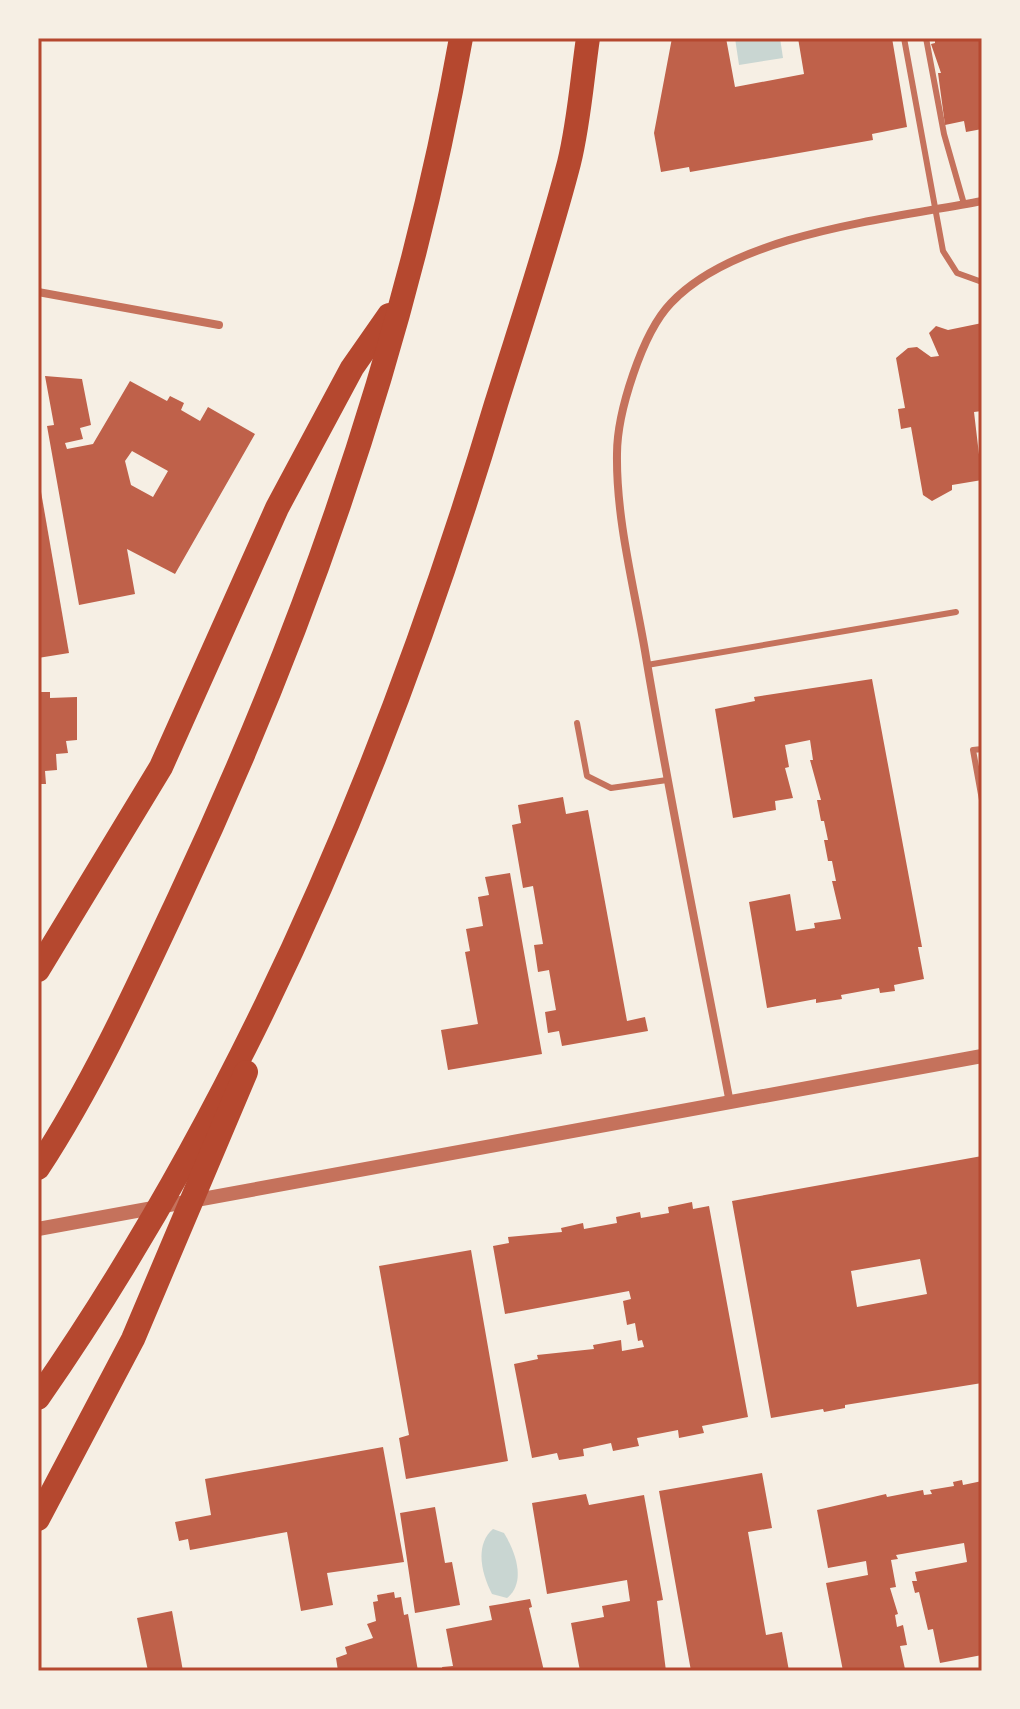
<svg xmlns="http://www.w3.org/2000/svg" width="1020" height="1709" viewBox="0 0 1020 1709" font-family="Quicksand,sans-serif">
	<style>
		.water { fill: #c9d6d2 }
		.building { fill: #bf614a; fill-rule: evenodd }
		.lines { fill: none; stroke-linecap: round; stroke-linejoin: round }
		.service { stroke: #c5725c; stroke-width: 6 }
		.minor { stroke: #c5725c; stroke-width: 8 }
		.tertiary { stroke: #c5725c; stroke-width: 14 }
		.motorway { stroke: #b5482f; stroke-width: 24 }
		.neatline { fill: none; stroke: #b5482f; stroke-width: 3 }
	</style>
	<rect width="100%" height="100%" fill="#f6efe4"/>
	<!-- water -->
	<g class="water">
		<polygon points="735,38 780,38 783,58 739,65"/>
		<path d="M 493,1529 L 504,1533 C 515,1551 527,1582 507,1598 L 492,1594 C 482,1575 474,1545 493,1529 Z"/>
	</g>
	<!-- building -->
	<g class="building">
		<polygon points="672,38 726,38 735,87 804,74 798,38 892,38 907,127 872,134 873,140 690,172 689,167 661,172 654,133"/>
		<polygon points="935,38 982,38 982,129 966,132 964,121 945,125 938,73 941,73 931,44 935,43"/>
		<polygon points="982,323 982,411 974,412 982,480 952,485 952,490 932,501 923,495 911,427 901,429 898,409 905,408 896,358 908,348 917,347 931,357 939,356 929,333 936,326 948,330"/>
		<path d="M 45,376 L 82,379 L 91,425 L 80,428 L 83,439 L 65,443 L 67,449 L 93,444 L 130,381 L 167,401 L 170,396 L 184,403 L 181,410 L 200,421 L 208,407 L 255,434 L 175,574 L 127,549 L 135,594 L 79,605 L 47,426 L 54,425 ZM 132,451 L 168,471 L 153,497 L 131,485 L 125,461 Z"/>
		<polygon points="40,486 69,653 38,658 38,487"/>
		<polygon points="872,679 922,947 918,947 924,979 894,985 895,991 880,993 879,988 841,995 842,999 816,1003 816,999 767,1008 749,902 790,894 796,931 815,928 814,923 841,919 832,881 836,881 832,861 828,861 824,840 828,840 824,821 821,821 817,800 821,800 810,760 813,760 810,740 785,745 789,767 785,768 793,798 775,801 776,810 733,818 715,709 755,701 754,697"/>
		<polygon points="38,692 50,692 50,698 77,697 77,740 66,741 68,753 56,754 57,770 45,771 46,784 38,784"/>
		<polygon points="563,797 566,814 588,810 627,1021 645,1017 648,1031 562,1046 559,1031 548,1033 545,1012 556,1010 549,970 538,972 534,945 543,944 533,886 523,888 512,825 521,823 518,805"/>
		<polygon points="510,873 542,1054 448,1070 441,1030 478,1024 465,952 470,951 466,929 483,926 478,897 489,895 485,877"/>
		<path d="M 982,1156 L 982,1383 L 845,1405 L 845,1408 L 824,1412 L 823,1409 L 771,1418 L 732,1201 ZM 920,1259 L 927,1294 L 857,1307 L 851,1271 Z"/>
		<polygon points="692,1202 693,1209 709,1206 748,1417 702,1426 704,1433 679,1438 678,1430 637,1438 639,1446 613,1451 611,1443 583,1449 584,1456 559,1460 557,1453 532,1458 514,1364 538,1359 537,1355 594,1349 593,1345 621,1340 622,1351 644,1347 642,1340 638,1341 635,1323 627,1325 623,1301 631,1299 629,1291 505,1314 493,1246 509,1243 508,1237 562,1232 561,1228 583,1223 584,1229 617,1223 616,1217 640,1212 641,1218 669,1213 668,1207"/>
		<polygon points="471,1250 508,1461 406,1479 399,1438 409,1435 379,1266"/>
		<polygon points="383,1447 404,1562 327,1573 333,1605 301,1611 287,1532 190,1550 188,1539 179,1541 175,1522 211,1515 205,1479"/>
		<polygon points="762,1473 772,1528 748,1532 766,1635 782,1632 789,1671 691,1671 659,1491"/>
		<polygon points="962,1480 963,1485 982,1481 982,1655 940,1663 933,1629 928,1630 919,1592 915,1593 912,1581 917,1581 915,1572 967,1562 964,1543 896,1555 898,1559 891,1560 896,1587 890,1588 898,1614 895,1615 897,1627 903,1625 907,1645 900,1646 905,1669 843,1671 826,1583 868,1575 866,1561 828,1568 817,1510 886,1494 887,1497 923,1490 924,1495 932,1494 930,1490 954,1486 953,1482"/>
		<polygon points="586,1494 589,1505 644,1495 663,1600 657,1601 666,1671 580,1671 571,1623 604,1617 602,1606 630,1601 627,1580 547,1594 532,1503"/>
		<polygon points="435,1507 445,1563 452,1562 460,1605 415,1613 400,1513"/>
		<polygon points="394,1592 395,1598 401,1597 404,1615 408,1614 418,1671 338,1671 336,1658 347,1654 345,1647 373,1638 367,1624 376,1621 373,1602 378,1601 377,1595"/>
		<polygon points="530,1599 532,1607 529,1608 544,1671 443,1671 442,1667 453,1666 446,1629 492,1620 489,1606"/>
		<polygon points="172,1611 183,1671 148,1671 137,1618"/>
	</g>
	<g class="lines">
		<!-- service -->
		<g class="service">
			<polyline points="904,38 943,251 957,273 982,282"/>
			<polyline points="926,38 944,134 964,204"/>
			<polyline points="647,665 956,612"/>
			<polyline points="577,723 587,776 611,788 667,780"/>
			<polyline points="982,749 973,750 982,800"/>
		</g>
		<!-- minor -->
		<g class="minor">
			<polyline points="38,292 219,325"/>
			<path d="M 730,1103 C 701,952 670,802 645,651 C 634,587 616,519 617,454 C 617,413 642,333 671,303 C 737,233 890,219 982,201"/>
		</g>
		<!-- tertiary -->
		<polyline class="tertiary" points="38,1229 982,1056"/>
		<!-- motorway -->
		<g class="motorway">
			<polyline points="38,970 161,767 277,508 352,368 389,315"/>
			<path d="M 38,1168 C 93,1084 136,990 179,898 C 307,626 408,335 461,38"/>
			<path d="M 38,1398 C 246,1098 392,753 496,404 C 521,324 548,244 569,163 C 579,123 582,79 588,38"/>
			<polyline points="38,1519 133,1339 246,1072"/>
		</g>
	</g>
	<!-- border -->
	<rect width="1020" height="1709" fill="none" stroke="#f6efe4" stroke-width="80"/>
	<rect x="40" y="40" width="940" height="1629" class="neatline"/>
</svg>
